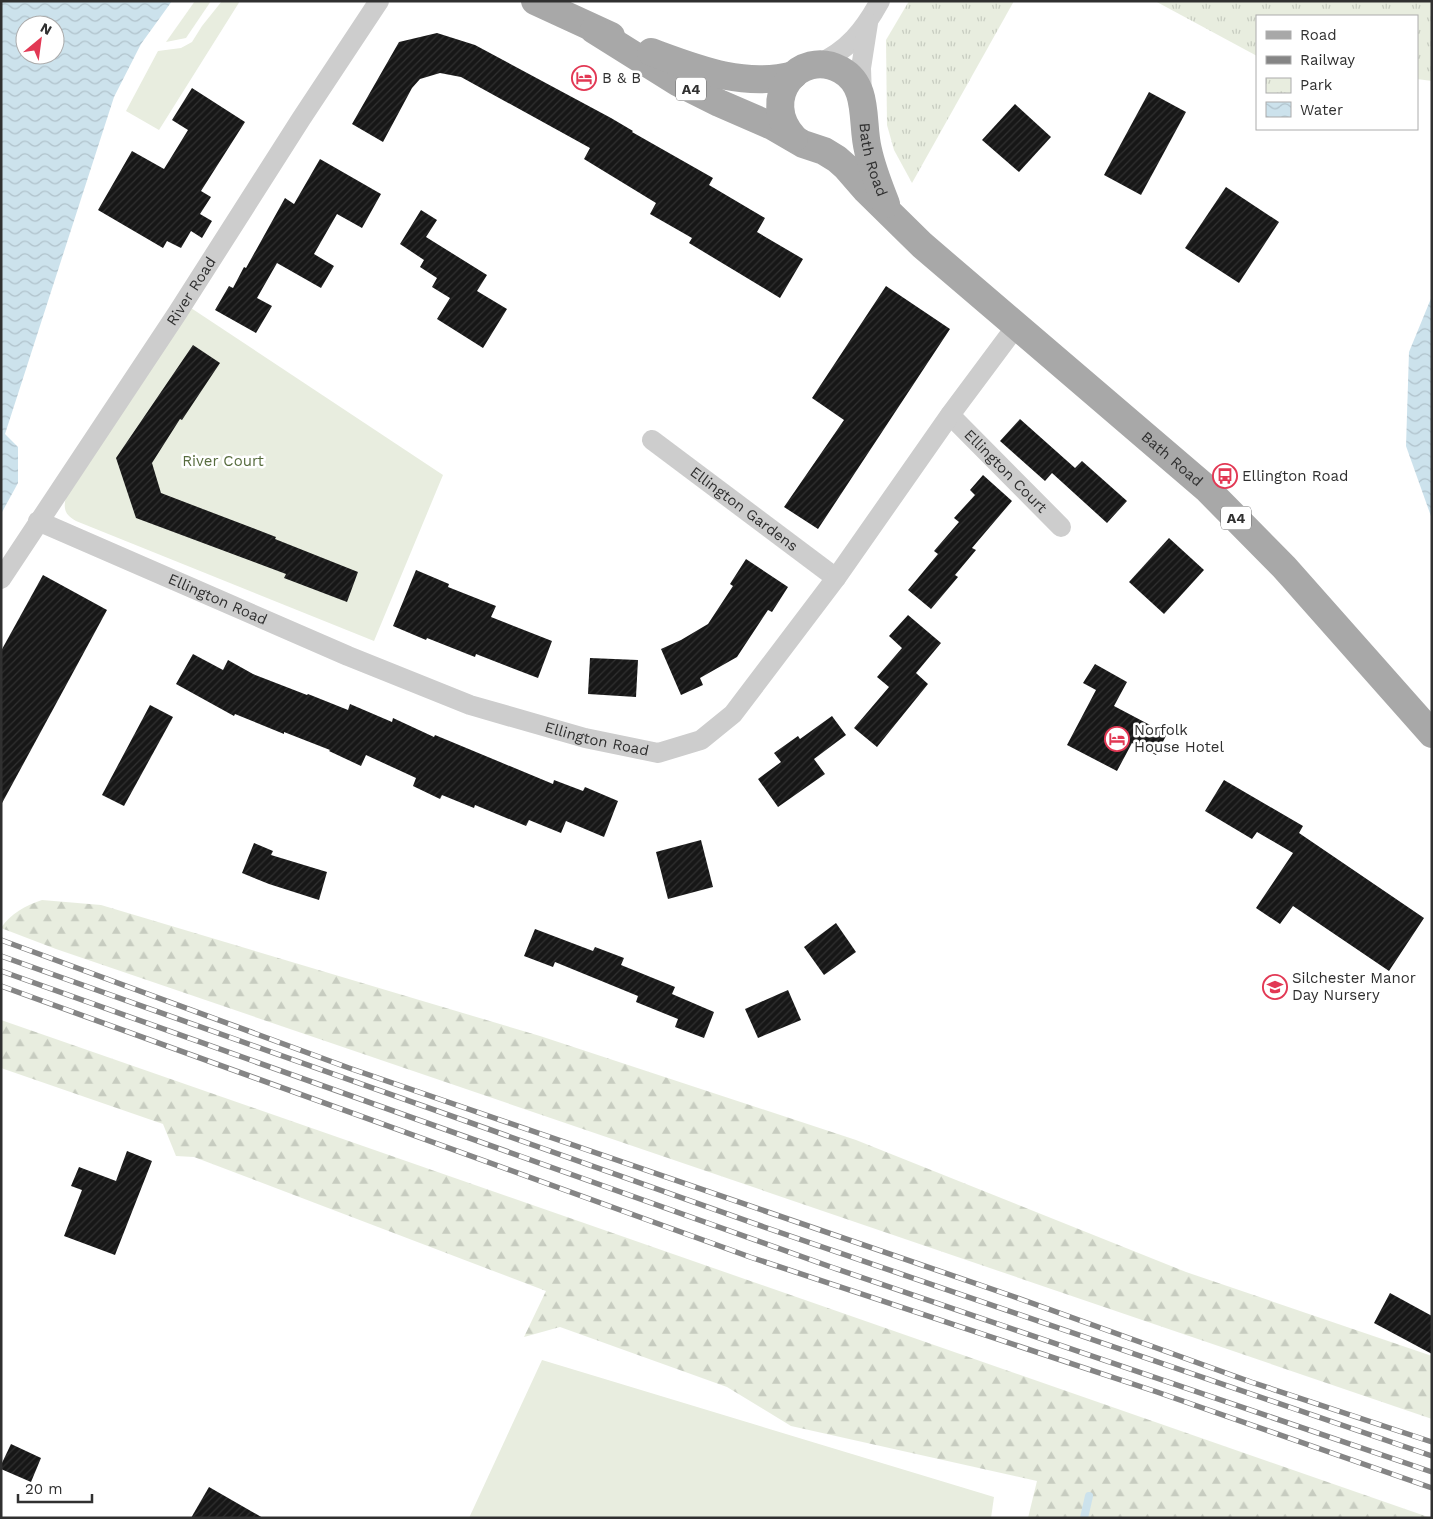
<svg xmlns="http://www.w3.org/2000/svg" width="1433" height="1519" viewBox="0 0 1433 1519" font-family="'Work Sans',sans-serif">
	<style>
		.green { fill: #e8eddf }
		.forest { fill: url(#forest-firs) }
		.park { fill: url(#park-tufts) }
		.water { fill: url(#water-waves); fill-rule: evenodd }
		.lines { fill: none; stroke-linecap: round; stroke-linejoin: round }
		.stream { stroke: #cce2ec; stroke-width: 8 }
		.building { fill: url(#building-hatch) }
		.street { stroke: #cdcdcd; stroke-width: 20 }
		.primary { stroke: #a8a8a8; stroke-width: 28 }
		.rail-casing { stroke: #858585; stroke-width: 5.5 }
		.rail { stroke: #fff; stroke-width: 4; stroke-dasharray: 11; stroke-linecap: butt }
		.labels { text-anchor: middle; stroke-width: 5; stroke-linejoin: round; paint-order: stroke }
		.shield { fill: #fff; stroke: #6e6e6e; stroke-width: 1 }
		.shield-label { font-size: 14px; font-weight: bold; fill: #303030 }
		.poi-label { font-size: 15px; fill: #303030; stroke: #fff; text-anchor: start }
		.street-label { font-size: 15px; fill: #303030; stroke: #fff }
		.park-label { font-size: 15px; fill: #576c3e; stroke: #fff }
	</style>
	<defs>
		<pattern id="forest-firs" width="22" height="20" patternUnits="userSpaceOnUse" patternTransform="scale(1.25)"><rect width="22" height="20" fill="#e8eddf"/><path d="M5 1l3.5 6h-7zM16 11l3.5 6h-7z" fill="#c7ccc0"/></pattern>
		<pattern id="park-tufts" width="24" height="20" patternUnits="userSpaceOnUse" patternTransform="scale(1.25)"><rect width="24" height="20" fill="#e8eddf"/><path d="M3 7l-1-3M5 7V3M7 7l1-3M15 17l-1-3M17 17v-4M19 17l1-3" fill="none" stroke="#c7ccc0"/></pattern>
		<pattern id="water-waves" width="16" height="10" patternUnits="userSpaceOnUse" patternTransform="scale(1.25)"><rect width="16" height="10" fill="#cce2ec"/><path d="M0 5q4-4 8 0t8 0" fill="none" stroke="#b0c2cb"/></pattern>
		<pattern id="building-hatch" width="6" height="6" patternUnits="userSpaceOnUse" patternTransform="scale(1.25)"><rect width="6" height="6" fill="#171717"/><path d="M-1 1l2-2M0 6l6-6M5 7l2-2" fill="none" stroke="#303030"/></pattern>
	</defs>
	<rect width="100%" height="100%" fill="#fff"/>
	<!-- green -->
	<g class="green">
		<polygon points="195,1 211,1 186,38 166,42"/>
		<polygon points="222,1 240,1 159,130 126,111 158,51 181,48 192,42 202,26"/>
		<path d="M 191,308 L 443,475 L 374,641 L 76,521 C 65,515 63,509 66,497 Z"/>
		<polygon points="542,1360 994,1497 991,1518 469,1518"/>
	</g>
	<!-- forest -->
	<g class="forest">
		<path d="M 42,900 L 101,905 L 540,1036 L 856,1140 L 1186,1272 L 1432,1356 L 1432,1419 L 56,949 L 1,928 C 11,913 25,906 42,900 Z"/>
		<polygon points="1,1020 1431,1518 1028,1518 1037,1481 791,1426 727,1387 560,1327 524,1337 546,1291 194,1157 176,1156 163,1124 1,1068"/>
	</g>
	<!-- park -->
	<g class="park">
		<polygon points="909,1 1014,1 912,183 894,150 887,125 886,40"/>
		<polygon points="1155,1 1432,1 1432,81 1417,79 1417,16 1257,16 1257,56"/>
	</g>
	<!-- water -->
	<g class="water">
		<path d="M 1,1 L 172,1 L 141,44 L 114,97 L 5,434 L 18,447 L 18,483 L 1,514 ZM 25,25 L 55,25 L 55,55 L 25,55 Z"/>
		<polygon points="1432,296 1432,519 1406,446 1409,352"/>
	</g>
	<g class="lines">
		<!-- stream -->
		<polyline class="stream" points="1084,1518 1089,1496"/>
	</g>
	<!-- building -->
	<g class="building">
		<polygon points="437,33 475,45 611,118 633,131 632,132 713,178 709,185 765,218 757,232 803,259 780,298 689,243 692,238 650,214 656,203 584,159 590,148 461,77 440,73 420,79 412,88 383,142 352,124 399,42"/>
		<polygon points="192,88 245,122 201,191 211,197 200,214 212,221 202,238 191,231 181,248 167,241 163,248 98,210 132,151 164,169 188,130 172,120"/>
		<polygon points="1149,92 1186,112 1141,195 1104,175"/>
		<polygon points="1015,104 1051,137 1019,172 982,140"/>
		<polygon points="320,159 381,194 362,228 337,214 314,254 334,266 321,288 277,263 257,298 272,306 256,333 215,310 229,286 233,288 244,267 246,268 285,198 294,204"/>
		<polygon points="1226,187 1279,222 1239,283 1185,248"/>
		<polygon points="421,210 437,220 426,237 487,275 477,291 507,309 483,348 437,319 450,298 432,287 437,278 420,267 424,260 400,244"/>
		<polygon points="886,286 950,329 818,529 784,507 844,420 812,398"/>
		<polygon points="193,345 220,363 182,420 180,419 152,463 161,493 276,537 275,539 358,572 347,602 284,578 286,574 136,518 116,458"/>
		<polygon points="1020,419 1075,468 1082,461 1127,501 1107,523 1052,473 1045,481 1000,441"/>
		<polygon points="983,475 1012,501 972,548 976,550 955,575 958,577 931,609 908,590 938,554 934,551 959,522 954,518 975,495 970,490"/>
		<polygon points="1169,538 1204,570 1164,614 1129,582"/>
		<polygon points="746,559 788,587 772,612 768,610 737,657 700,678 703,685 681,695 661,649 681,640 708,624 733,586 730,584"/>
		<polygon points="416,570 449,584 448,587 496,606 491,617 552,641 538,678 476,654 475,657 427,638 426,640 393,626"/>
		<polygon points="43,575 107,610 1,805 1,651"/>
		<polygon points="908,615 941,643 916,673 928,684 877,747 854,728 889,687 877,677 902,648 889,636"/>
		<polygon points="193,654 223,670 228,660 253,674 307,695 308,694 348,710 350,704 392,722 393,718 434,737 435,735 553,784 554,780 583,791 585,787 618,801 604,837 566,821 561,833 529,820 526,826 475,805 474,808 442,795 440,799 413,786 416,778 366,755 361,766 329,751 330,750 284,732 284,734 235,714 234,716 176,684"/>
		<polygon points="590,658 638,660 636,697 588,694"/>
		<polygon points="1095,664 1127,682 1114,706 1167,734 1156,755 1132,743 1117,771 1067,745 1096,690 1083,683"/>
		<polygon points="150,705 173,717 124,806 102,795"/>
		<polygon points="832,716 846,735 814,759 825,774 778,807 758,779 781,762 774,753 798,736 800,739"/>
		<polygon points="1224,780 1303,826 1299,833 1424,918 1389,971 1293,906 1280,924 1256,908 1293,853 1257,832 1252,839 1205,811"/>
		<polygon points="701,840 713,887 668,899 656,852"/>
		<polygon points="254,843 273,851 271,855 327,872 319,900 269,884 242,873"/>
		<polygon points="836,923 856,952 824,975 804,947"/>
		<polygon points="535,929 593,951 595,947 624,958 621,965 675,987 672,994 714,1012 704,1038 675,1027 678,1019 636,1002 638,996 555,962 553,967 524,956"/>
		<polygon points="788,990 801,1020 758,1038 745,1009"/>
		<polygon points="127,1151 152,1161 115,1255 64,1236 82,1190 71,1186 79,1167 116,1181"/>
		<polygon points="1390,1293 1432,1316 1432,1354 1374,1323"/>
		<polygon points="11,1444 41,1458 31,1482 1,1469 1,1465"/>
		<polygon points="209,1487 263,1518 191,1518"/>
	</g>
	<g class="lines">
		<!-- street -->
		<g class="street">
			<path d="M 816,65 C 848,51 864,30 880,1"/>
			<polyline points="862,96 861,68 868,23"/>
			<path id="s1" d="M 950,415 L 1061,527"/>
			<path id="s2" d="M 652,440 L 836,578"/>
			<path id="s3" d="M 38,521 L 348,656 L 470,705 L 585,738 L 658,753 L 701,740 L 733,714 L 836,578 L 950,415 L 1017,325"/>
			<path id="s4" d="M 1,579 L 178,312 L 301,119 L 379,1"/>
		</g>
		<!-- primary -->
		<g class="primary">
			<polyline points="535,1 611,36"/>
			<path id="s5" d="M 594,30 L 677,82 L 719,103 L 772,126 L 803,144 L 824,151 L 837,159 L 846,167 L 866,190 L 922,245 L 1206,488 L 1284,567 L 1432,734"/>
			<path d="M 651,52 C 697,69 744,88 794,75"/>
			<path id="s6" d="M 794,138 C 758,99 799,47 841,70 C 870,86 861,123 868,150 C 872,169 879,186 886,204"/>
		</g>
		<defs>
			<g id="rail">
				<polyline points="1,940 349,1068 1012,1296 1251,1382 1432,1442"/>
				<polyline points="1,956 764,1227 1432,1456"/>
				<polyline points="1,971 831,1267 1432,1472"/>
				<polyline points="1,986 750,1257 1157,1392 1432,1488"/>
			</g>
		</defs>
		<!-- rail casing -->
		<use href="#rail" class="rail-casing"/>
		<!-- rail -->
		<use href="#rail" class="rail"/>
	</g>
	<!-- icons -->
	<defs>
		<symbol id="hotel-ring" viewBox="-11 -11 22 22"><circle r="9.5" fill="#fff" stroke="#e23854" stroke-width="1.5"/><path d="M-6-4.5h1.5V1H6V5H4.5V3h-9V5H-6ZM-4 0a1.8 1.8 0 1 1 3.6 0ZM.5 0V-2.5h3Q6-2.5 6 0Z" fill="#e23854"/></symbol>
		<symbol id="bus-ring" viewBox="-11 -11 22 22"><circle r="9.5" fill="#fff" stroke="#e23854" stroke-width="1.5"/><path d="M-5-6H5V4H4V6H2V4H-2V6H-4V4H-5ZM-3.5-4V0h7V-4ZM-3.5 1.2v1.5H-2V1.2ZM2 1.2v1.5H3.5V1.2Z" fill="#e23854"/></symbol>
		<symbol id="school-ring" viewBox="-11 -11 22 22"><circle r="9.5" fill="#fff" stroke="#e23854" stroke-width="1.5"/><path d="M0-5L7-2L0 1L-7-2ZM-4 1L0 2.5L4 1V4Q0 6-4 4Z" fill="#e23854"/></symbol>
	</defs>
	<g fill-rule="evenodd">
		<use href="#hotel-ring" x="570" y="64" width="28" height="28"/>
		<use href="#bus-ring" x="1211" y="462" width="28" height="28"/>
		<use href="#hotel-ring" x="1103" y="725" width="28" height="28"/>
		<use href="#school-ring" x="1261" y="973" width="28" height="28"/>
	</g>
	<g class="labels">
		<!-- shield labels -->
		<g class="shield">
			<rect x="676" y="77.5" width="30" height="23" rx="4"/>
			<rect x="1221" y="506.5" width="30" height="23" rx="4"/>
		</g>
		<g class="shield-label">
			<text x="691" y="94">A4</text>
			<text x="1236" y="523">A4</text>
		</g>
		<!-- poi labels -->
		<g class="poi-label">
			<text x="602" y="83">B &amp; B</text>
			<text x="1242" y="481">Ellington Road</text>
			<text x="1134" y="735">Norfolk<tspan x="1134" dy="17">House Hotel</tspan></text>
			<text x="1292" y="983">Silchester Manor<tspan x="1292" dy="17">Day Nursery</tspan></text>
		</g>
		<!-- street labels -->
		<g class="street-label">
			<text dy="5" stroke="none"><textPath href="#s6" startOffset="220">Bath Road</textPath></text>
			<text dy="5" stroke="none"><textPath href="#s4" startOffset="345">River Road</textPath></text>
			<text dy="5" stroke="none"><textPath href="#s5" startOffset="726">Bath Road</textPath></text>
			<text dy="5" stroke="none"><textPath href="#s1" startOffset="79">Ellington Court</textPath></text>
			<text dy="5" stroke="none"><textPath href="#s2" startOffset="115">Ellington Gardens</textPath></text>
			<text dy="5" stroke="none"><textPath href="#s3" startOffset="196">Ellington Road</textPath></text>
			<text dy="5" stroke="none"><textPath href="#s3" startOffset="601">Ellington Road</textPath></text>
		</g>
		<!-- park labels -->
		<g class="park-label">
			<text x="223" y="466">River Court</text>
		</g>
	</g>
	<!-- border -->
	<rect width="1433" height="1519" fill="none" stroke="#303030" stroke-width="5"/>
	<!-- legend -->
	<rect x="1256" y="15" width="162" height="115" fill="#ffffff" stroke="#acacac"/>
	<rect x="1266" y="31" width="25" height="8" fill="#a8a8a8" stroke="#acacac"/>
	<text x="1300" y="40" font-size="15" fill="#303030">Road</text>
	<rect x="1266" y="56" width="25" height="8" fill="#858585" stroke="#acacac"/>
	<text x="1300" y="65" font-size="15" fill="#303030">Railway</text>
	<rect x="1266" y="78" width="25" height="15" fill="url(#park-tufts)" stroke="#acacac"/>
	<text x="1300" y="90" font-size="15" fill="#303030">Park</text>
	<rect x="1266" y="102" width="25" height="15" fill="url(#water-waves)" stroke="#acacac"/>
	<text x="1300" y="115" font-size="15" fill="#303030">Water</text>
	<!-- north arrow -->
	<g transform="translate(40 40) rotate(29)"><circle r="24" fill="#ffffff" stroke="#acacac"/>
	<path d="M0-4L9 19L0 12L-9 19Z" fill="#e23854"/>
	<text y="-8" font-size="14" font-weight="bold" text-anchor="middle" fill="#303030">N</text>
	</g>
	<!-- scale -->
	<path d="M18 1494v8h74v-8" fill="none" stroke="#303030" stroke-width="2.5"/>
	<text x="25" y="1494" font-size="15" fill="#303030" stroke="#ffffff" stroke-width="4" paint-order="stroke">20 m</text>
</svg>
